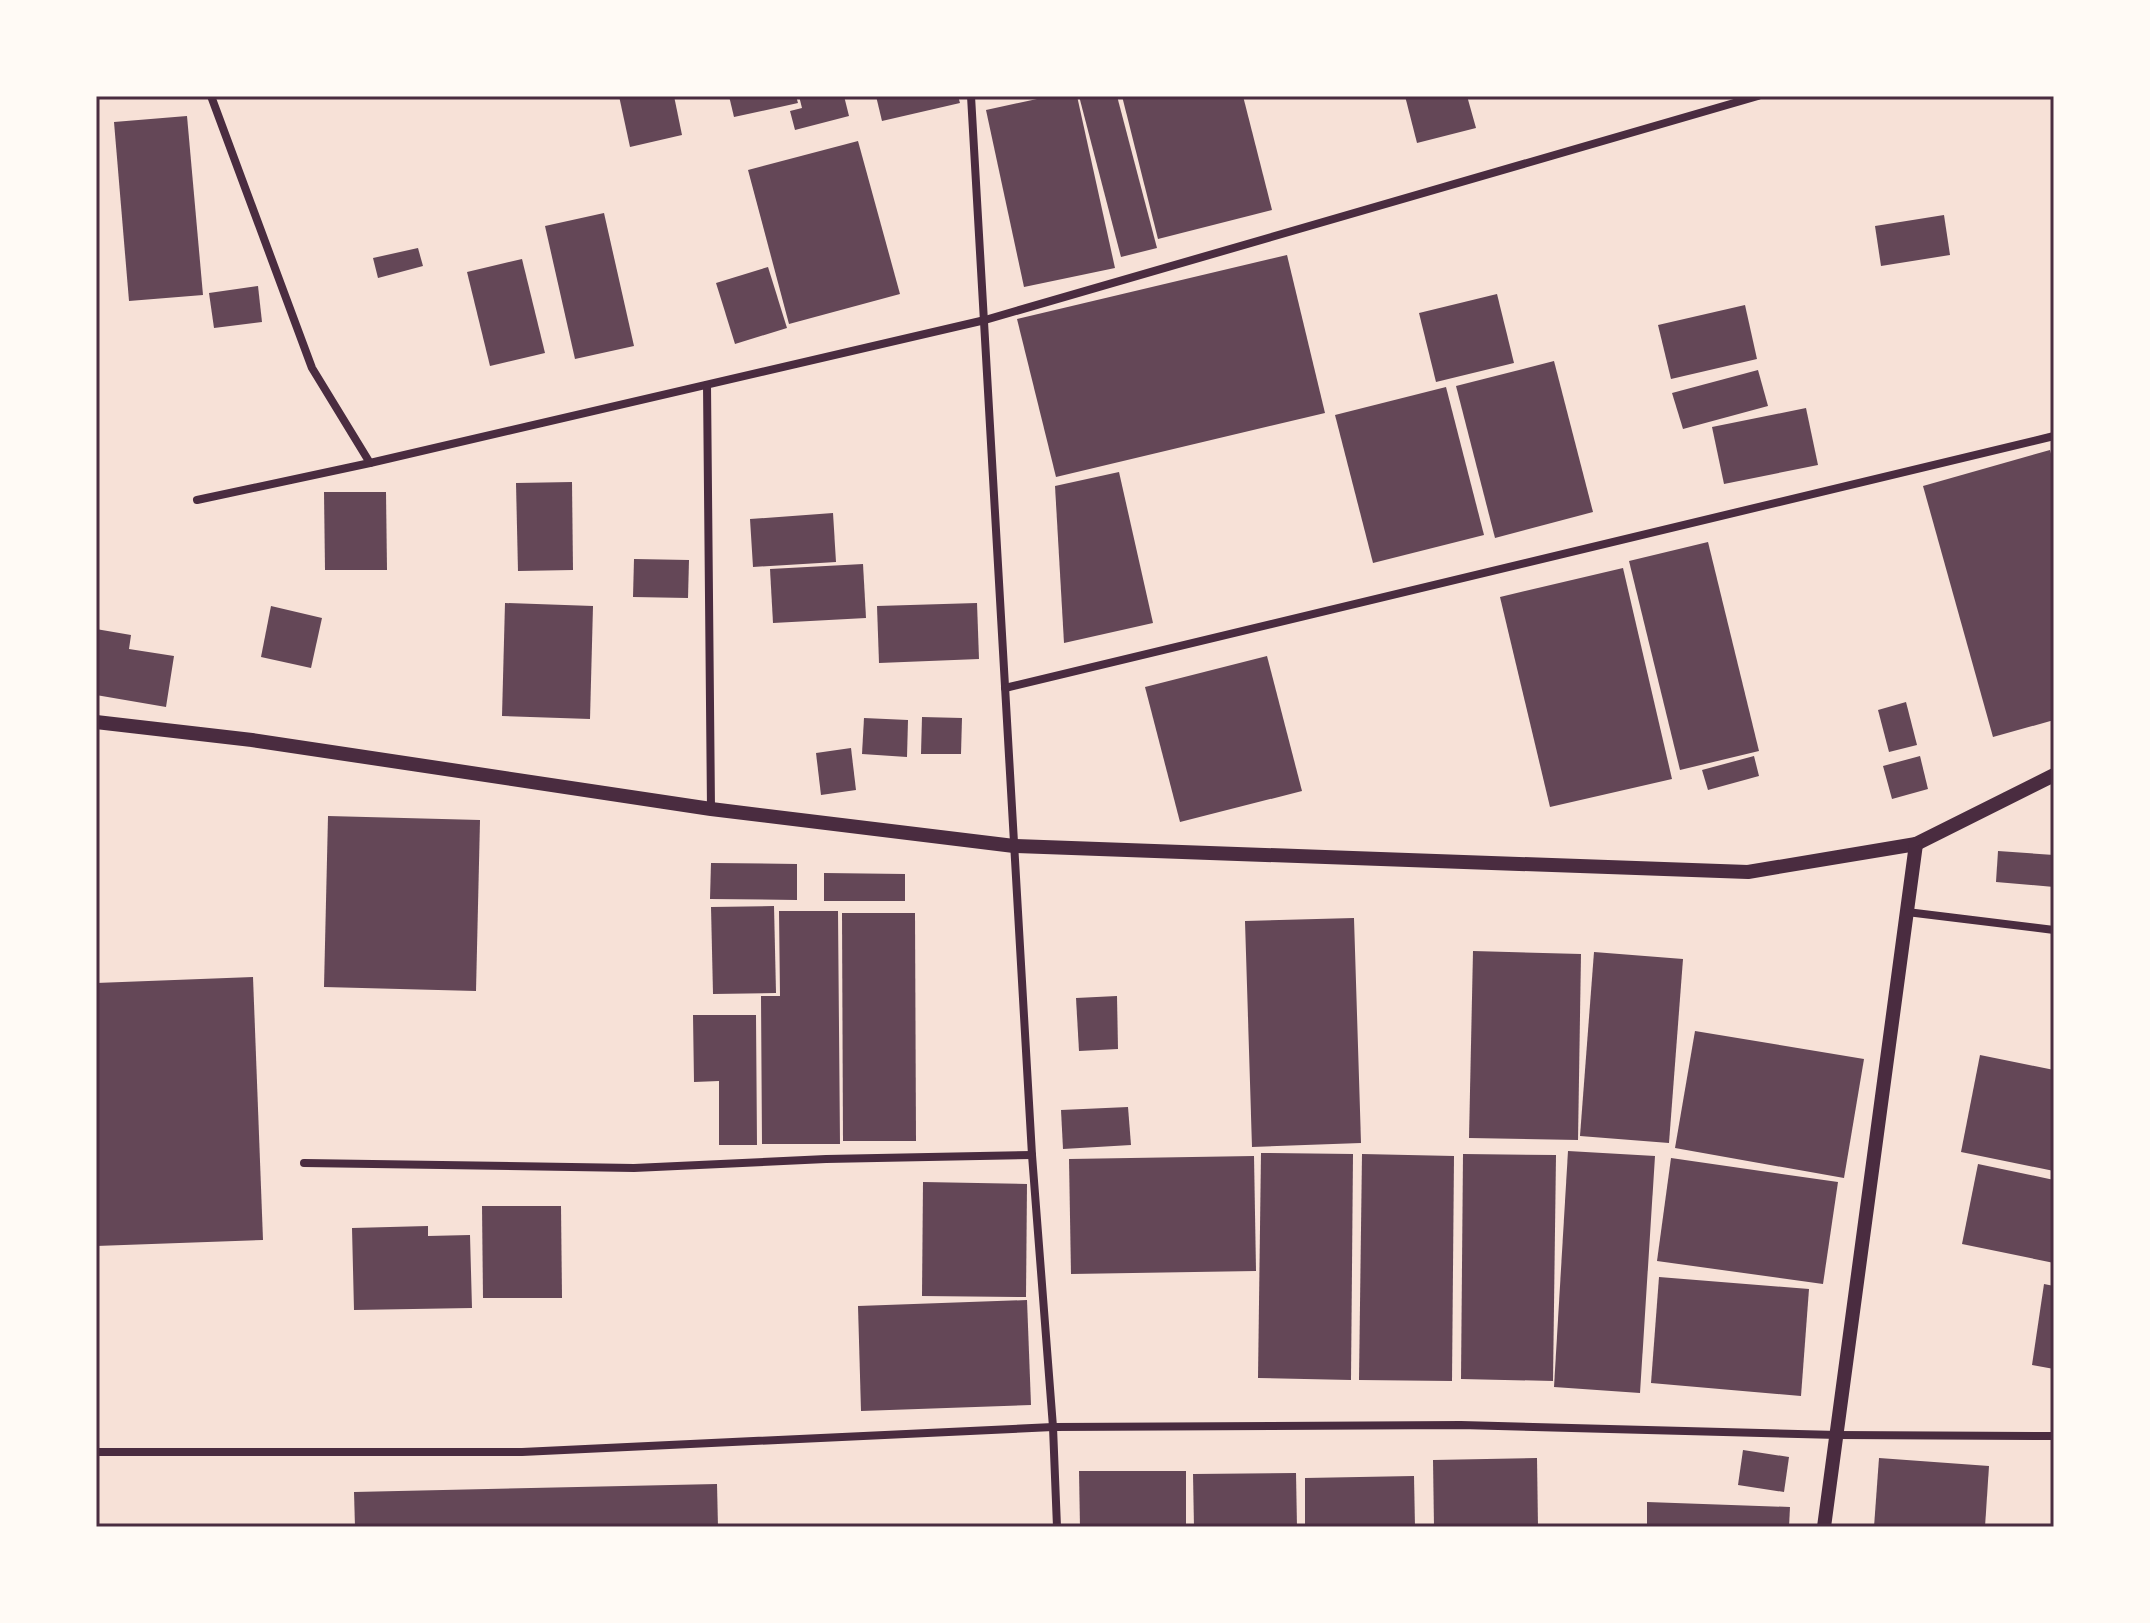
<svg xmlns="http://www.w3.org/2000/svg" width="2150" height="1623" viewBox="0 0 2150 1623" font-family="'Source Sans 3',sans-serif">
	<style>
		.building { fill: #644757 }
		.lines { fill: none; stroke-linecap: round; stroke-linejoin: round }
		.minor { stroke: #4a2c40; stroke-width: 8 }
		.tertiary { stroke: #4a2c40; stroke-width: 14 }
		.neatline { fill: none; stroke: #4a2c40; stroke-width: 3 }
	</style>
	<rect width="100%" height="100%" fill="#f7e1d7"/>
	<!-- building -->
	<g class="building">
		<polygon points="619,96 674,96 682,135 630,147"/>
		<polygon points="729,96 796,96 798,103 734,117"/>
		<polygon points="799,96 844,96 849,116 795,130 790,111 802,108"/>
		<polygon points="876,96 958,96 960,103 882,121"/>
		<polygon points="1051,96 1077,96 1115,268 1024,287 986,110"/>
		<polygon points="1079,96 1117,96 1157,248 1121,257"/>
		<polygon points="1122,96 1243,96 1272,210 1158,239"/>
		<polygon points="1405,96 1467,96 1476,128 1417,143"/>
		<polygon points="187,116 203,295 129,301 114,122"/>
		<polygon points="858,141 900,294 789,324 748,170"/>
		<polygon points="604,213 634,346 575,359 545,226"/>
		<polygon points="1944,215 1950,255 1881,266 1875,226"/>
		<polygon points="418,248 423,266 378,278 373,258"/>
		<polygon points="1287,255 1325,413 1056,477 1017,319"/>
		<polygon points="522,259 545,353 490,366 467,272"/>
		<polygon points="768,267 787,328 735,344 716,283"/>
		<polygon points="258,286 262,322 214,328 209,293"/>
		<polygon points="1497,294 1514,363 1436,382 1419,313"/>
		<polygon points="1745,305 1757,359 1671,379 1658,325"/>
		<polygon points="1554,361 1593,512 1495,538 1456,386"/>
		<polygon points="1758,370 1768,406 1683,429 1672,393"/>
		<polygon points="1446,387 1484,535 1373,563 1335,415"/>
		<polygon points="1806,408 1818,465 1724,484 1712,427"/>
		<polygon points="2050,450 2054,465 2054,720 1993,737 1923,486"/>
		<polygon points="1119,472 1153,623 1064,643 1055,486"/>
		<polygon points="572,482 573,570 518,571 516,483"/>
		<polygon points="324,492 386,492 387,570 325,570"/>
		<polygon points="833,513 836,562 753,567 750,519"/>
		<polygon points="1708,542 1759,751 1680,770 1629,561"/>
		<polygon points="634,559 689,560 688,598 633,597"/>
		<polygon points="863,564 866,618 773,623 770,569"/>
		<polygon points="1623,568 1672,779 1550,807 1500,597"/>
		<polygon points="505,603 593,606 590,719 502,716"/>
		<polygon points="977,603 979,659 879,663 877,606"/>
		<polygon points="271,606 322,618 311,668 261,657"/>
		<polygon points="96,629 131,635 129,649 174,656 166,707 96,695"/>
		<polygon points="1267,656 1302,791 1180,822 1145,687"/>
		<polygon points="1906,702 1917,745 1889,752 1878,710"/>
		<polygon points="922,717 962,718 961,754 921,754"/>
		<polygon points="864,718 908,720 907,757 862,754"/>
		<polygon points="851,748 856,790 821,795 816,753"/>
		<polygon points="1754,756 1759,776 1708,790 1702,770"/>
		<polygon points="1920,756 1928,789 1892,799 1883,766"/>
		<polygon points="328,816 480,820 476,991 324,987"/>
		<polygon points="1998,851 2054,855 2054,887 1996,882"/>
		<polygon points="711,863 797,864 797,900 710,899"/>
		<polygon points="824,873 905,874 905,901 824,901"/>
		<polygon points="774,906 776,993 713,994 711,907"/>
		<polygon points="779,911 838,911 840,1144 762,1144 761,996 780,996"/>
		<polygon points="842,913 915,913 916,1141 843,1141"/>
		<polygon points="1354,918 1361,1143 1252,1147 1245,921"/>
		<polygon points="1473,951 1581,954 1578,1140 1469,1138"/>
		<polygon points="1594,952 1683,959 1669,1143 1580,1136"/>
		<polygon points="253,977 263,1240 96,1246 96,983"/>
		<polygon points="1117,996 1118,1049 1079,1051 1076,998"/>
		<polygon points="693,1015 756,1015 757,1145 719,1145 719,1081 694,1082"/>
		<polygon points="1695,1031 1864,1059 1844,1178 1675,1148"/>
		<polygon points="1980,1055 2054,1070 2054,1171 1961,1152"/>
		<polygon points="1128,1107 1131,1145 1063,1149 1061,1110"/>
		<polygon points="1568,1151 1655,1156 1640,1393 1554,1387"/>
		<polygon points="1261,1153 1353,1154 1351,1380 1258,1378"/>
		<polygon points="1362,1154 1454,1156 1452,1381 1359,1380"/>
		<polygon points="1463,1154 1556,1155 1553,1381 1461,1379"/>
		<polygon points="1254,1156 1256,1271 1071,1274 1069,1159"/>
		<polygon points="1671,1158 1838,1182 1823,1284 1657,1261"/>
		<polygon points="1978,1164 2054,1180 2054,1263 1962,1244"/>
		<polygon points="923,1182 1027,1184 1026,1297 922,1296"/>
		<polygon points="482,1206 561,1206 562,1298 483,1298"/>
		<polygon points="428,1226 428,1236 470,1235 472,1308 354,1310 352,1228"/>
		<polygon points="1659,1277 1809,1289 1801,1396 1651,1383"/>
		<polygon points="2044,1284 2054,1286 2054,1369 2032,1365"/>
		<polygon points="1027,1300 1031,1405 861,1411 858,1306"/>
		<polygon points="1743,1450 1789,1457 1784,1492 1738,1485"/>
		<polygon points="1537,1458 1538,1527 1434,1527 1433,1460"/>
		<polygon points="1879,1458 1989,1466 1985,1527 1874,1527"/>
		<polygon points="1079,1471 1186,1471 1186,1527 1080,1527"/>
		<polygon points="1296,1473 1297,1527 1194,1527 1193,1474"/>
		<polygon points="1414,1476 1415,1527 1305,1527 1305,1478"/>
		<polygon points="717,1484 718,1527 355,1527 354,1492"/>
		<polygon points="1647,1502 1790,1507 1789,1527 1647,1527"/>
	</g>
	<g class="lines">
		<!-- minor -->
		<g class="minor">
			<polyline points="211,96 312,368 370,463 985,320 1758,96"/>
			<polyline points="971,96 1032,1155 1053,1427 1057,1527"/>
			<polyline points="707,385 711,809"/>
			<polyline points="197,500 370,463"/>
			<polyline points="1005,688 2054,436"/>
			<polyline points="1907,912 2054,930"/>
			<polyline points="304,1163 634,1168 826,1159 1032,1155"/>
			<polyline points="96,1452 522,1452 1053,1427 1461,1425 1838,1435 2054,1436"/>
		</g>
		<!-- tertiary -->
		<g class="tertiary">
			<polyline points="96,722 252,740 711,809 1014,846 1748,872 1916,844 2054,775"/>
			<polyline points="1824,1527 1916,844"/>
		</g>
	</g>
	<!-- border -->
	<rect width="2150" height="1623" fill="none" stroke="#fffaf5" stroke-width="196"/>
	<rect x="98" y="98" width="1954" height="1427" class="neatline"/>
</svg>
